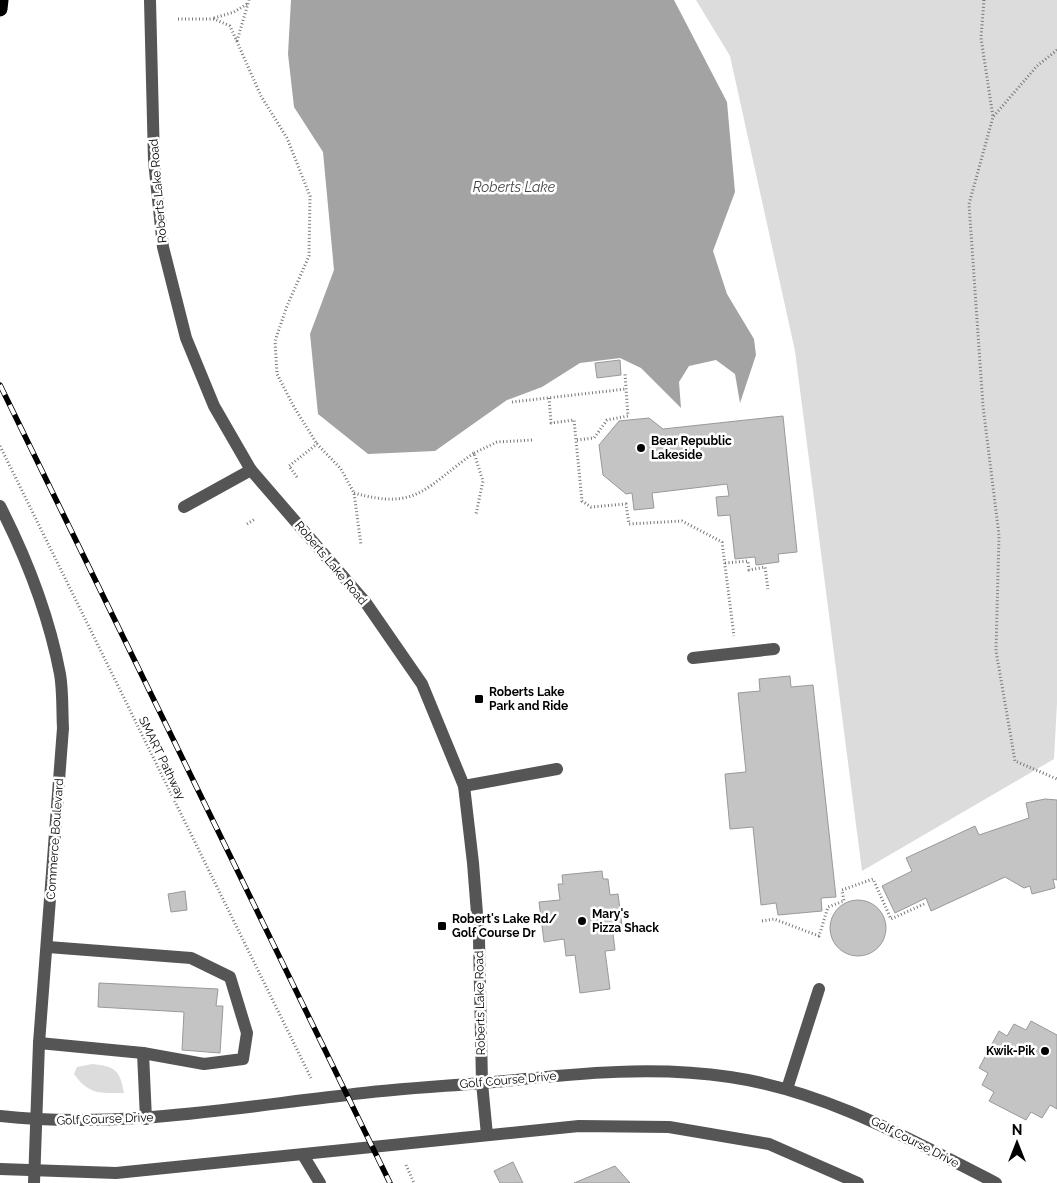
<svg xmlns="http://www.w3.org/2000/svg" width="1057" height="1183" viewBox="0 0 1057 1183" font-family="Raleway,sans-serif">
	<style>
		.green { fill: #dcdcdc }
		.water { fill: #a3a3a3 }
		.building { fill: #c4c4c4; stroke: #999 }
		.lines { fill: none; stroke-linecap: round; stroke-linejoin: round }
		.path { stroke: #777; stroke-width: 3; stroke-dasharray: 1 2.5; stroke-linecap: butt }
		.minor { stroke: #555; stroke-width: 12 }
		.highway { stroke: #000; stroke-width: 15 }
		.rail-casing { stroke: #000; stroke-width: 5.5 }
		.rail { stroke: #fff; stroke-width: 4; stroke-dasharray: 11; stroke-linecap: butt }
		.poi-dot { fill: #000; stroke: #fff; stroke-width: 2 }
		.labels { text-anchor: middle; stroke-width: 5; stroke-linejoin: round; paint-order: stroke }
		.street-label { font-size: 12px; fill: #000; stroke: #fff }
		.poi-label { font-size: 12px; font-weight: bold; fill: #000; stroke: #fff; text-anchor: start }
		.water-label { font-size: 14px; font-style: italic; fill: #444; stroke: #fff }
	</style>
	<rect width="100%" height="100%" fill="#fff"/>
	<!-- green -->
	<g class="green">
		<polygon points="696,0 1057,0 1057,703 1054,759 862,871 795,351 730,56"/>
		<path d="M 92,1064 C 115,1066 120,1070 124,1093 C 100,1093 89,1095 74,1074 L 77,1067 Z"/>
	</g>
	<!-- water -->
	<polygon class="water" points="291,0 674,0 727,102 735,192 713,251 727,294 754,339 756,355 740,403 735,374 716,360 689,366 679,382 681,408 641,368 620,358 580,363 542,387 507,400 435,451 368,454 318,414 310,334 334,270 323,152 294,107 288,54"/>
	<!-- building -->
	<g class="building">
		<polygon points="620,360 621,375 597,378 595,363"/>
		<polygon points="783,416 797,552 778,554 779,562 756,565 755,557 735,559 730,515 718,516 716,497 729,496 727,484 652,493 654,508 634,510 632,493 626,494 603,475 599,445 619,421 649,418 663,429"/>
		<polygon points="790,676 791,687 813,685 836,897 821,898 822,911 778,915 776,903 761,905 753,827 730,829 725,774 746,772 738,693 760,691 759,679"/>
		<polygon points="1045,799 1057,800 1057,880 1053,879 1055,888 1032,894 1030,886 1024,888 1005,877 931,911 926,898 895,913 882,886 912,871 906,858 975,826 979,835 1029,818 1026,803"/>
		<polygon points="602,871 603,879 608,879 610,895 618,894 623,933 613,934 615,950 605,951 610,989 580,993 575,955 566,956 564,939 544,942 539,902 560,900 558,884 563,884 562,875"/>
		<polygon points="185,891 187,910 171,912 168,894"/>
		<circle cx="858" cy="928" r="28"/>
		<polygon points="99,983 218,989 216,1006 223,1006 220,1053 182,1050 184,1012 98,1007"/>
		<polygon points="1031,1021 1057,1035 1057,1109 1050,1105 1042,1118 1031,1112 1026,1120 989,1101 994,1092 982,1085 988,1073 979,1068 999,1031 1007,1036 1014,1024 1026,1030"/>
		<polygon points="513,1162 523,1183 500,1183 494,1171"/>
		<polygon points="615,1166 630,1183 574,1183"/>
	</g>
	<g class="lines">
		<!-- path -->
		<g class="path">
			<polyline points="984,0 981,38 993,117"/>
			<polyline points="214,18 234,12 247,4"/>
			<polyline points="178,19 214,19 230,26 261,96 287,138 310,196 309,256 287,306 275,341 277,374 294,407 317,444"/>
			<polyline points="237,41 249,0"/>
			<polyline points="1057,50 1037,66 993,117 969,204 983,406 999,535 996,651 1015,761 1057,779"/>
			<polyline points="549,398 551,423 574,420 582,501 591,507 626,504 629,524 682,521 722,542 734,636"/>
			<polyline points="512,402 626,389"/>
			<polyline points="577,440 594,438 607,420 628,416 625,374"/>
			<polyline points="0,446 311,1078"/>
			<polyline points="474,453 497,442 533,440"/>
			<polyline points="297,477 289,466 317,444 341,469 354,493 361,545"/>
			<path d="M 354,493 C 418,511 425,487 474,453 L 483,481 L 476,514"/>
			<polyline points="247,524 255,519"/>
			<polyline points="725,563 748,561 749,570 765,567 768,589"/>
			<polyline points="762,921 774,919 819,936 828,907 844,901 842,890 873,879 891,919 924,904"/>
			<polyline points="406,1165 414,1183"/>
		</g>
		<!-- minor -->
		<g class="minor">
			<polyline points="150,0 154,161 163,247 186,338 214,406 251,470 366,603 422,684 464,786 473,863 479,939 482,1083 487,1135"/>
			<path d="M 0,506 C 27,559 49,616 60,674 C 63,691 62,710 63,728 L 39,1043 L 34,1183"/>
			<polyline points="184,507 251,470"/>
			<polyline points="693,658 774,649"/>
			<polyline points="464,786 557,769"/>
			<polyline points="39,1043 143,1053 204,1064 243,1059 247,1033 230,977 191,958 48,947"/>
			<polyline points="143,1053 146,1119"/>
			<polyline points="787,1089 819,989"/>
			<path d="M 0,1116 C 116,1129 232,1108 347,1095 C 400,1088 453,1086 505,1081 C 580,1073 656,1066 730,1077 C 826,1091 911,1140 996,1183"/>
			<polyline points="303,1155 320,1183"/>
			<polyline points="0,1169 116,1173 579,1126 669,1127 769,1144 858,1183"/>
		</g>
		<!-- highway -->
		<polyline class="highway" points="0,9 1,0"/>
		<defs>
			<polyline id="rail" points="0,385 390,1183"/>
		</defs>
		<!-- rail casing -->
		<use href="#rail" class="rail-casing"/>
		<!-- rail -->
		<use href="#rail" class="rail"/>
	</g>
	<!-- markers -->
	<g class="poi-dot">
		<circle cx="641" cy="448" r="5"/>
		<rect x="474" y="694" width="10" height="10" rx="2.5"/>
		<circle cx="582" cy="921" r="5"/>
		<rect x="437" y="921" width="10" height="10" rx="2.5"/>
		<circle cx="1045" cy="1051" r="5"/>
	</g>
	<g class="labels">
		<!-- street labels -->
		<g class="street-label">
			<text transform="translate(158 191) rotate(-95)" y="4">Roberts Lake Road</text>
			<text transform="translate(331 563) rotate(50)" y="4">Roberts Lake Road</text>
			<text transform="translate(162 758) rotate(64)" y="4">SMART Pathway</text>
			<text transform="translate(55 839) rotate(-86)" y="4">Commerce Boulevard</text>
			<text transform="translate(480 1003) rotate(-91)" y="4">Roberts Lake Road</text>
			<text transform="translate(508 1080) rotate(-5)" y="4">Golf Course Drive</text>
			<text transform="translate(105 1119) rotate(-2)" y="4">Golf Course Drive</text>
			<text transform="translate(915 1142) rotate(27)" y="4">Golf Course Drive</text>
		</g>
		<!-- poi labels -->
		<g class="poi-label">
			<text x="651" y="445">Bear Republic<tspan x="651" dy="14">Lakeside</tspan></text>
			<text x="489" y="696">Roberts Lake<tspan x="489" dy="14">Park and Ride</tspan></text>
			<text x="592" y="918">Mary's<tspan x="592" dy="14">Pizza Shack</tspan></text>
			<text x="452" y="923">Robert's Lake Rd/<tspan x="452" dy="14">Golf Course Dr</tspan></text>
			<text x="1035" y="1055" text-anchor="end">Kwik-Pik</text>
		</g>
		<!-- water labels -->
		<g class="water-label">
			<text x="514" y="192">Roberts Lake</text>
		</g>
	</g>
	<!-- north arrow -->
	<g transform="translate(1017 1143)" stroke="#ffffff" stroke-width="4" paint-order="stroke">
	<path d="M0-4L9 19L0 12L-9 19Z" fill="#000000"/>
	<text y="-8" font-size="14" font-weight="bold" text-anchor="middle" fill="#000000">N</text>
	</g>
</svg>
